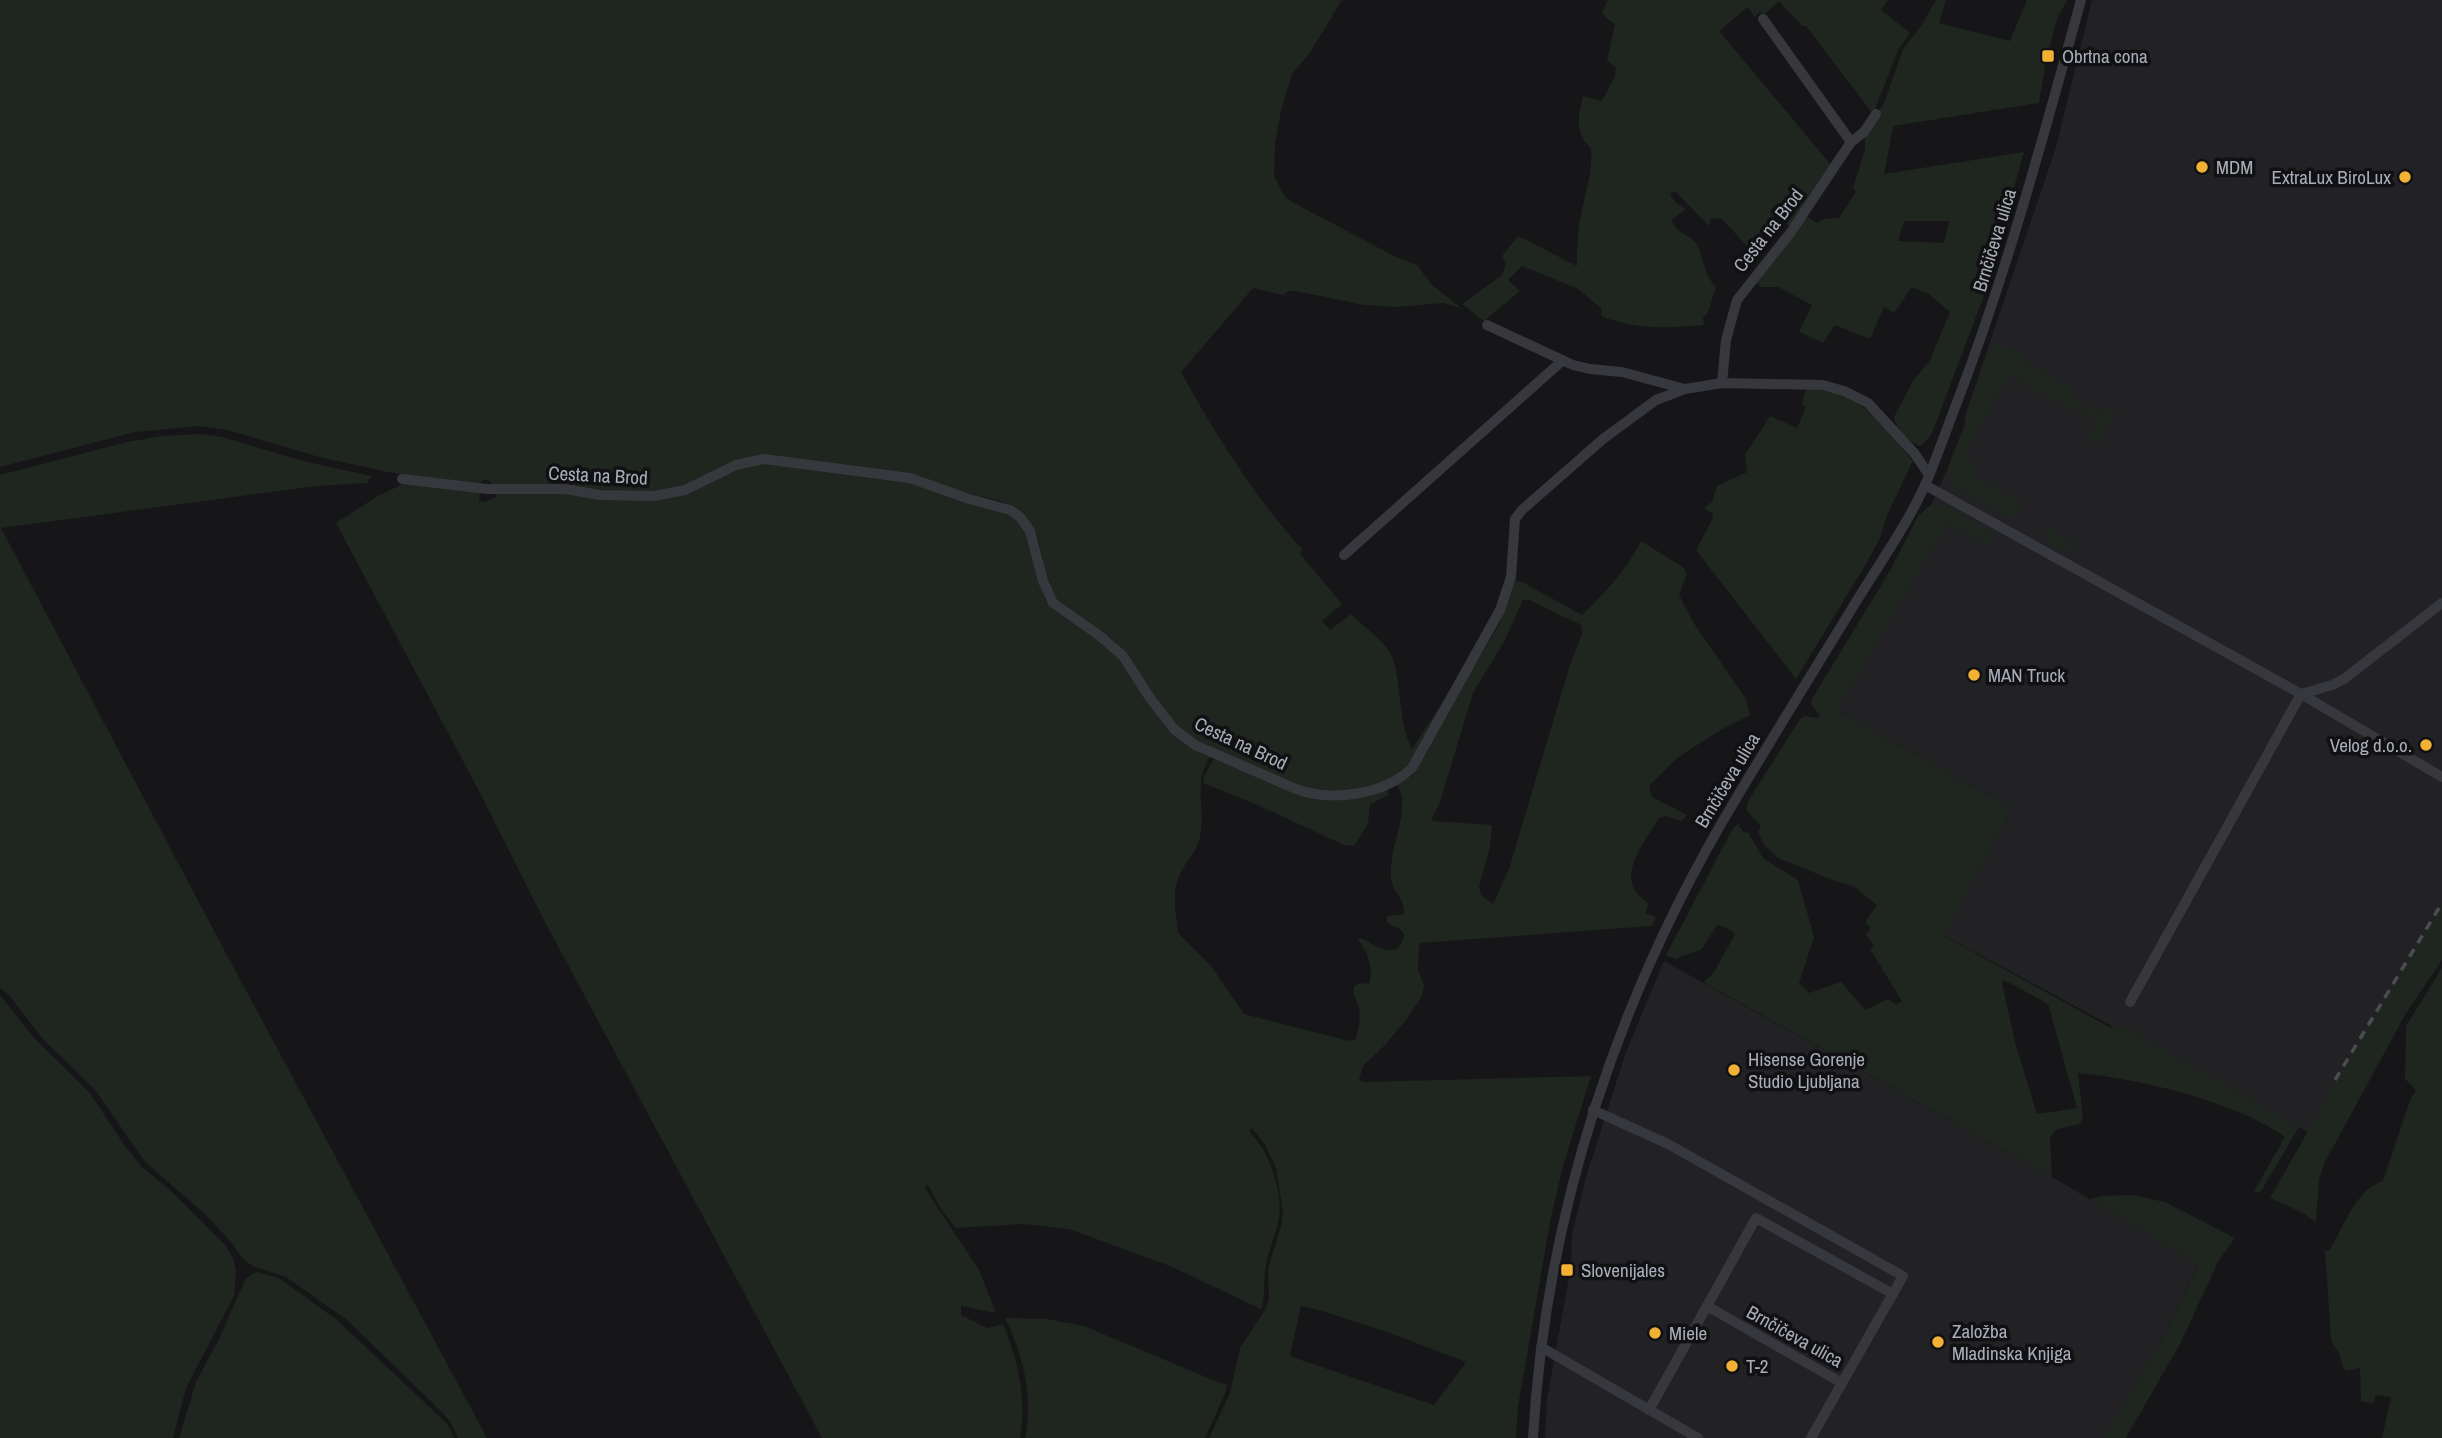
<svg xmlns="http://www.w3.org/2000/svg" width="2442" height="1438" viewBox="0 0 2442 1438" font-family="'Archivo Narrow',sans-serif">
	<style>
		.built { fill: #222225 }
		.green { fill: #1e261f; fill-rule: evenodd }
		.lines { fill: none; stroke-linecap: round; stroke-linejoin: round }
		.minor { stroke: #37383d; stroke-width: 10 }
		.rail { stroke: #4a4c52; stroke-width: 3.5; stroke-dasharray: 9 7; stroke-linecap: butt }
		.poi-dot { fill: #f2b134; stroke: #111113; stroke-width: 2.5 }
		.labels { text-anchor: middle; stroke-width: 7; stroke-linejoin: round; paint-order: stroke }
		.poi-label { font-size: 19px; fill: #a8adb8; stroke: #111113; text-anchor: start }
		.street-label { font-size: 19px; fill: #a8adb8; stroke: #111113 }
	</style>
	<rect width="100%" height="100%" fill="#161618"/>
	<!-- built -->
	<g class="built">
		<polygon points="2092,0 2442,0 2442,910 2310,1133 1943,935 2012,808 1837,711 1947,470 1964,426 1966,413 2056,147"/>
		<polygon points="1664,961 2052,1177 2199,1263 2163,1338 2105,1438 1545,1438 1547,1399 1571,1266 1572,1234 1586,1177 1626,1052"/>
	</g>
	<!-- green -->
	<g class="green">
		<path d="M 0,0 L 1342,0 L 1309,54 L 1292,74 L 1281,111 L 1275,144 L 1274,176 L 1285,197 L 1294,203 L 1398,258 L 1417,265 L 1432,285 L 1461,308 L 1443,303 L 1397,307 L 1364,305 L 1296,291 L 1289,291 L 1283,295 L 1253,288 L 1181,372 C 1214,432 1255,498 1302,549 L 1300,554 L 1342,604 L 1322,621 L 1330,630 L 1351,614 C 1362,626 1377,635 1387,648 C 1403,668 1396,719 1412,749 L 1450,690 L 1413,761 L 1387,782 L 1340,792 L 1305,788 L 1203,745 L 1182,731 L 1157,702 L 1123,650 L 1111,638 L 1059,605 L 1048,584 L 1038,538 L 1031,524 L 1010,505 L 1000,501 L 960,491 L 772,455 L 685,485 L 647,493 L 593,489 L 563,483 L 515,486 L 492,484 L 488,480 L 483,480 L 480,483 L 418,477 L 388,472 L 319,457 L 228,430 L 199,426 L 135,432 L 0,467 Z"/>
		<path d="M 1608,0 L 1888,0 L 1881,10 L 1910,33 L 1899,48 L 1873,114 L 1806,26 L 1802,26 L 1779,1 L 1764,15 L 1760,12 L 1754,17 L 1748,7 L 1719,31 L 1832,166 L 1791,228 L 1776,214 L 1751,246 L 1747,246 L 1722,219 L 1711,218 L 1709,226 L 1675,191 L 1670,194 L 1675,202 L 1686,209 L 1671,220 C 1679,236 1685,231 1695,242 C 1705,254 1701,272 1716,287 L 1708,312 L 1703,318 L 1704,325 C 1668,328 1635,330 1601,316 L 1602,309 L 1578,289 L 1522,266 L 1508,280 L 1520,291 L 1484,321 L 1462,304 L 1502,275 L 1506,264 L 1502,256 L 1518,236 L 1577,266 C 1577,251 1577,237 1580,221 C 1584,194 1593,177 1591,148 C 1574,133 1578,117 1583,96 L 1602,101 L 1615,76 L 1616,68 L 1607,60 L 1615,24 L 1605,17 L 1602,12 Z"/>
		<path d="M 1936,0 L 1946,0 L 1939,23 L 2010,41 L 2027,0 L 2067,0 L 2057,19 L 2046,60 L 2039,103 L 1893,126 L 1884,174 L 2024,152 L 1983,298 L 1934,428 L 1929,438 L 1920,446 C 1907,441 1897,430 1894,417 L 1913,381 L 1930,360 L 1950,312 L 1929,294 L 1912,287 L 1894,313 L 1884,307 L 1870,339 L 1835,325 L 1823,343 L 1799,332 L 1812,305 L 1778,287 L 1760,287 L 1756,280 L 1806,216 L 1817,223 L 1825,219 L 1839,218 L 1856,192 L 1853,188 L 1865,150 L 1865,134 L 1884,103 L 1903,49 L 1921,26 ZM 1904,221 L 1949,221 L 1944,243 L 1898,241 Z"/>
		<polygon points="1998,344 2023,353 2022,360 2076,391 2073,399 2103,414 2108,407 2116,412 2097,446 2087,440 2097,420 2079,410 2077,413 2009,375 1964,456 1978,465 1972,475 2023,503 2013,520 1952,486 1947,470 1961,435 1964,436 1967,413 1991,346"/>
		<path d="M 1806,389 C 1859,389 1882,423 1913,461 L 1887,515 L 1880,538 L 1866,564 L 1796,679 L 1696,550 L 1713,518 L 1712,513 L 1704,508 L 1712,502 L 1717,486 L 1747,472 L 1745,455 L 1770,416 L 1797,428 L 1806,407 L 1802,404 Z"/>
		<polygon points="201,434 222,437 303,461 371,476 367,483 317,486 1,528 221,944 487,1438 458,1438 451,1423 444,1414 347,1320 286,1277 252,1266 241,1257 231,1242 205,1214 145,1162 96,1091 42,1038 9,995 0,988 0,475 127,442 162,436"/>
		<path d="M 761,463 L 919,482 L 955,500 L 1008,513 L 1026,530 L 1038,579 L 1045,599 L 1051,608 L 1110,648 L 1189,747 L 1210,757 C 1194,781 1204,805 1201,831 C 1198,854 1185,860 1178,879 C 1172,896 1176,915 1178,933 L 1211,966 L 1244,1014 L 1349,1041 L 1356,1039 C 1358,1029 1361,1019 1359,1009 C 1357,1000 1352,995 1354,986 L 1360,983 L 1369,984 C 1374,969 1368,952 1358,940 L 1361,938 C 1374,944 1393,960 1402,942 C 1404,937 1405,935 1402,931 C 1398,927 1391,926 1387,922 L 1387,916 L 1404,914 C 1405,899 1396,896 1392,883 C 1390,878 1391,867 1392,861 C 1393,838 1411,807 1397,785 L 1413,775 L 1428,750 L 1438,729 L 1499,624 L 1515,581 L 1522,582 L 1582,615 C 1604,594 1628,568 1641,541 L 1684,568 L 1687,574 L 1679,595 L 1693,622 L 1746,699 L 1750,715 L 1719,731 L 1677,758 L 1649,786 L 1652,797 L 1687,815 L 1682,821 L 1665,816 L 1658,819 C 1648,838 1620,870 1636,892 C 1639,896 1645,900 1649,904 L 1645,913 L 1656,917 L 1652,926 L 1419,943 L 1418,970 L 1424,985 L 1422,996 L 1406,1020 L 1383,1047 L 1363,1066 L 1359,1080 L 1364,1082 L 1591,1076 L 1563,1166 L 1551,1217 L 1518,1407 L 1516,1438 L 1209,1438 L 1230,1393 L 1240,1348 L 1266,1308 L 1269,1298 L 1268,1269 L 1281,1226 L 1283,1212 L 1276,1168 L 1265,1145 L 1252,1128 L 1249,1131 C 1269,1151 1283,1190 1279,1218 C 1276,1236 1267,1253 1265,1271 C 1263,1284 1266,1295 1261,1309 L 1170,1266 L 1069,1229 L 1024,1224 L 956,1228 L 941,1209 L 928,1185 L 924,1187 L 979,1270 L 996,1313 L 961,1306 L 961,1315 L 987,1328 L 1003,1324 C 1018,1361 1027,1398 1020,1438 L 822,1438 L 545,922 L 478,789 L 336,523 L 378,496 L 403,484 L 480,492 L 479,501 L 484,502 L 495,498 L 496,494 L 552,492 L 597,499 L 657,500 L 692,492 L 736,468 ZM 1523,600 L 1529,600 L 1581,625 L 1582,634 L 1569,668 L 1509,869 L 1493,904 L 1481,895 L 1479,887 L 1490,847 L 1492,825 L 1431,821 L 1440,802 L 1473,693 L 1505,640 ZM 1301,1306 L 1322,1311 L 1387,1332 L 1466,1362 L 1434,1405 L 1298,1359 L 1290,1356 Z"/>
		<path d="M 1934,505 L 1946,506 L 1990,532 L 1992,539 L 1989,546 L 1947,523 L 1837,711 L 2012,808 L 1944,936 L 2111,1028 L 2117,1025 L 2124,1027 L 2299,1127 L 2260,1193 L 2254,1191 L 2285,1137 C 2237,1102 2137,1078 2078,1073 L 2083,1119 L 2080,1124 L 2057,1129 L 2050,1137 L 2052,1177 L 1703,982 L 1713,974 L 1735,934 L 1727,928 L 1717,925 L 1702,949 L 1675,959 L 1666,955 L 1733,828 L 1740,823 L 1739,827 L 1745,833 L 1748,832 L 1763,858 L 1798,880 L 1814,937 L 1799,983 L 1809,993 L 1841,982 L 1865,1010 L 1888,999 L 1896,1005 L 1902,1001 L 1870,949 L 1874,946 L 1866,934 L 1871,928 L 1865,922 L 1877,905 L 1853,886 L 1835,881 L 1778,858 L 1765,846 L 1758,832 L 1761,826 L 1746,810 L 1748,801 L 1800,719 L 1805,716 L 1817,718 L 1820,715 L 1811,705 L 1812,699 L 1891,569 L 1918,516 L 1928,507 ZM 2004,980 L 2048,1004 L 2077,1108 L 2037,1114 L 2015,1042 L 2002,983 Z"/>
		<polygon points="2043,525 2078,545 2074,549 2066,552 2045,539 2047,533"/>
		<polygon points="1214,759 1249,771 1302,796 1387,789 1389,795 1370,804 1368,824 1354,846 1344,845 1253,803 1203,783 1204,776"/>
		<polygon points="2442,904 2442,960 2405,1015 2325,1162 2319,1179 2316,1222 2301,1212 2270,1198 2355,1048"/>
		<path d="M 2442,968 L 2442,1438 L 2382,1438 L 2391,1397 L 2376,1395 L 2373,1404 L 2361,1401 L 2360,1368 L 2346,1371 C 2340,1365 2342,1359 2339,1353 C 2337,1348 2333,1346 2331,1340 L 2325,1251 L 2329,1251 C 2344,1227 2355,1190 2383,1181 L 2410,1100 L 2416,1090 L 2405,1079 L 2406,1026 Z"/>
		<polygon points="0,995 34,1038 90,1093 125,1146 142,1167 169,1189 226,1246 233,1258 236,1271 234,1296 186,1388 173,1438 0,1438"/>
		<polygon points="2132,1195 2165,1202 2235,1238 2218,1262 2181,1342 2131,1429 2126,1438 2104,1438 2163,1338 2199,1264 2090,1199 2103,1196"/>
		<polygon points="256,1272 279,1278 337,1320 440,1417 448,1425 454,1438 179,1438 196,1382 219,1339 246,1278"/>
		<path d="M 1005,1318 L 1047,1319 L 1084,1326 L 1220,1383 L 1227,1384 L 1225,1394 L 1205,1438 L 1025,1438 C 1034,1398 1023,1355 1005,1318 Z"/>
	</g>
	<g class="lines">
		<!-- minor -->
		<g class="minor">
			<polyline points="1763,19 1851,142"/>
			<polyline points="1487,325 1573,365 1590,369 1622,372 1685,389"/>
			<polyline points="1722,383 1726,340 1737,300 1791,232 1851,142 1864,132 1876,114"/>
			<path d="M 402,479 L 487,489 L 565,489 L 600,495 L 654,496 L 685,490 L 736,465 L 764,459 L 910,478 L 966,498 L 1010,510 L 1020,517 L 1030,531 L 1043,581 L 1053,603 L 1100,636 L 1123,656 L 1150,698 L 1174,729 L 1195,745 L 1296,789 C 1332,802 1384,795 1412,768 L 1500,610 L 1511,577 L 1515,519 L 1522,510 L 1603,439 L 1656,400 L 1685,389 L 1722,383 L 1823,385 L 1844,391 L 1868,403 L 1915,454 L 1929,475"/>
			<polyline points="1925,485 2301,694 2442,777"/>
			<polyline points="1344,555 1562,361"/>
			<polyline points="2130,1002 2301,694 2332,685 2344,679 2442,603"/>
			<polyline points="1593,1110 1668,1144 1903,1276 1842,1383"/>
			<polyline points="1707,1306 1756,1218 1893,1294"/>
			<polyline points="1541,1347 1698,1438"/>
			<polyline points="1649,1410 1707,1306 1842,1383 1811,1438"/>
			<path d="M 1533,1438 C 1546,1211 1619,992 1737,797 C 1777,730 1818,664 1859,597 C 1882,560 1908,523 1926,483 C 1936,459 1945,434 1954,410 C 2006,276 2043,138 2081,0"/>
		</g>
		<!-- rail -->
		<polyline class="rail" points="2335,1080 2442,903"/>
	</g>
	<!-- markers -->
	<g class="poi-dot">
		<rect x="2041" y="49" width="14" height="14" rx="3.5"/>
		<circle cx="2202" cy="167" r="7"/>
		<circle cx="2405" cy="177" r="7"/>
		<circle cx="1974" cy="675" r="7"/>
		<circle cx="2426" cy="745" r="7"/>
		<circle cx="1734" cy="1070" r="7"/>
		<rect x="1560" y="1263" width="14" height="14" rx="3.5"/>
		<circle cx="1655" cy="1333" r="7"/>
		<circle cx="1938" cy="1342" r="7"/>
		<circle cx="1732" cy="1366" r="7"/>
	</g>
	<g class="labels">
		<!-- poi labels -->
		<g class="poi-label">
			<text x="2062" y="63">Obrtna cona</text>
			<text x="2216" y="174">MDM</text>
			<text x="2391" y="184" text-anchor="end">ExtraLux BiroLux</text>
			<text x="1988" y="682">MAN Truck</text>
			<text x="2412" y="752" text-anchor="end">Velog d.o.o.</text>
			<text x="1748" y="1066">Hisense Gorenje<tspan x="1748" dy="22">Studio Ljubljana</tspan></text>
			<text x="1581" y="1277">Slovenijales</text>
			<text x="1952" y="1338">Založba<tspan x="1952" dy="22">Mladinska Knjiga</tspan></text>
			<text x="1669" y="1340">Miele</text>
			<text x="1746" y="1373">T-2</text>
		</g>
		<!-- street labels -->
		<g class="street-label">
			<text transform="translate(1768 230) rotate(-52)" y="7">Cesta na Brod</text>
			<text transform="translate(1994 240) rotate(-73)" y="7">Brnčičeva ulica</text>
			<text transform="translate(598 475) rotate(3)" y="7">Cesta na Brod</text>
			<text transform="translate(1241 743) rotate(25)" y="7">Cesta na Brod</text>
			<text transform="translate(1727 780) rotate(-59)" y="7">Brnčičeva ulica</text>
			<text transform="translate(1795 1336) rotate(29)" y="7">Brnčičeva ulica</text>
		</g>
	</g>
</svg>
